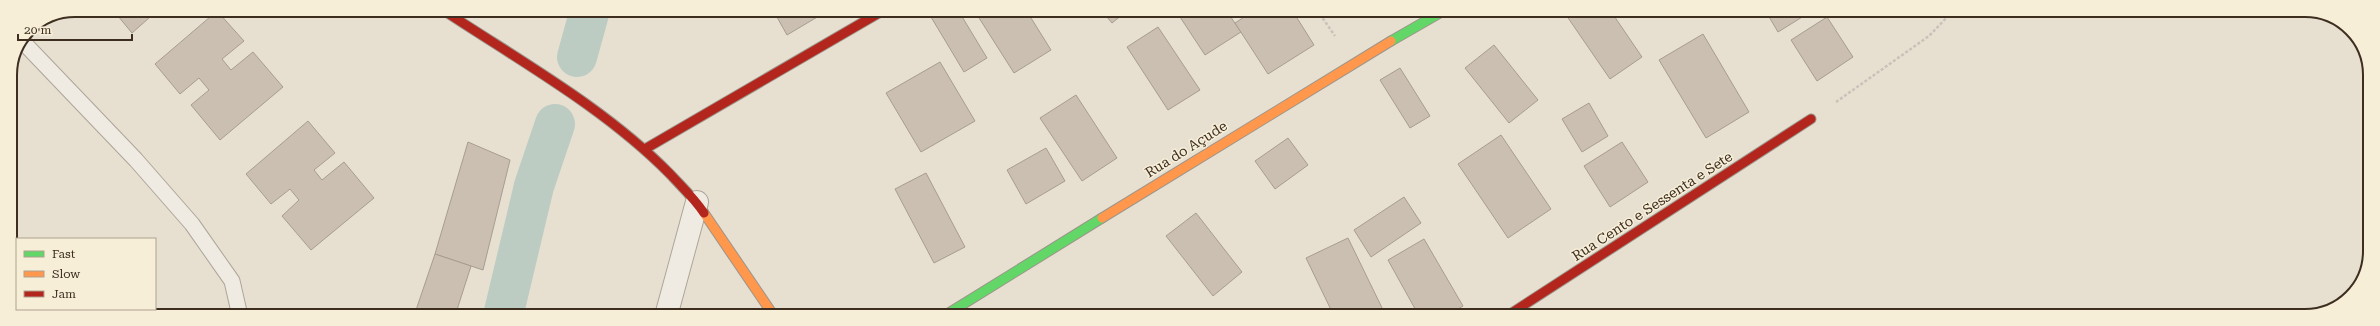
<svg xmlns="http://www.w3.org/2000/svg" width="2380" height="326" viewBox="0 0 2380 326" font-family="'Roboto Serif',serif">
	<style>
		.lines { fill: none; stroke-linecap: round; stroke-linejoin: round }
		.canal { stroke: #bcccc2; stroke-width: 40 }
		.building { fill: #cbbfb2; stroke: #a89c90 }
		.lane-casing { stroke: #ada599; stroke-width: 17 }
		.street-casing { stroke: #ada599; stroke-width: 24 }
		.fast-casing { stroke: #9c958a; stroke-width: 11 }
		.slow-casing { stroke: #9c958a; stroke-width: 11 }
		.jam-casing { stroke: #9c958a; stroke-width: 11 }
		.path { stroke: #c8c2b9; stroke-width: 2.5; stroke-dasharray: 3 2; stroke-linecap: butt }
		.lane { stroke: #efebe3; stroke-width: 15 }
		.street { stroke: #efebe3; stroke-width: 22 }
		.fast { stroke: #63d668; stroke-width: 9 }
		.slow { stroke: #ff974d; stroke-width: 9 }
		.jam { stroke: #b3261e; stroke-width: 9 }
		.labels { text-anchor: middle; stroke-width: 3; stroke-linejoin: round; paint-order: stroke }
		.street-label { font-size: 14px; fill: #3d2e20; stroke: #f7eed8 }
		.rim { fill: none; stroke: #3d2e20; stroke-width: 2 }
	</style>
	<rect width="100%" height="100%" fill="#e7e0d1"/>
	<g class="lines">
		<!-- canal -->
		<g class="canal">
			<polyline points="577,57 590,10"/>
			<polyline points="503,316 534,186 555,124"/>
		</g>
	</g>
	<!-- building -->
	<g class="building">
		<polygon points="113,10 158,10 132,33"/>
		<polygon points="773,10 829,10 787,35"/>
		<polygon points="942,10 958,10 987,58 964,72 931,17"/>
		<polygon points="974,10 1026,10 1051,50 1014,73"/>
		<polygon points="1101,10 1128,10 1112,23"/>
		<polygon points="1190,10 1226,10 1241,32 1205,55 1180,17"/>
		<polygon points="1255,10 1292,10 1314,45 1268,74 1235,23"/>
		<polygon points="1567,10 1610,10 1642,57 1610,79 1564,12"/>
		<polygon points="1765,10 1811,10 1812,11 1778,32"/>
		<polygon points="217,11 244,41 222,59 231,70 253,52 283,87 220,140 191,105 209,90 199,78 180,94 155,64"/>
		<polygon points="1827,17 1853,57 1817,81 1791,40"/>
		<polygon points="1158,27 1200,90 1168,110 1127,47"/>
		<polygon points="1703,34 1749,112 1706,138 1659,60"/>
		<polygon points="1494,45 1538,100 1509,123 1465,68"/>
		<polygon points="940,62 975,121 921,152 886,93"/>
		<polygon points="1400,68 1430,116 1410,128 1380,80"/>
		<polygon points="1076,95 1117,158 1082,181 1040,118"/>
		<polygon points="1589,103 1608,136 1582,152 1562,119"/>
		<polygon points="308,121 335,153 314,170 322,180 344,162 374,198 311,250 282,216 299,200 290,189 271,204 246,174"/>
		<polygon points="1501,135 1551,209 1508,238 1458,164"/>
		<polygon points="1288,138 1308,165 1275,189 1255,161"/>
		<polygon points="468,142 510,160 483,270 435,254"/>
		<polygon points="1622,142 1648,182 1610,207 1584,166"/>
		<polygon points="1046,148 1065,181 1026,204 1007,170"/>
		<polygon points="926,173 965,247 934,263 895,189"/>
		<polygon points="1404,197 1421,223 1371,257 1354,230"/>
		<polygon points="1196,213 1242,272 1213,296 1166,236"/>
		<polygon points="1348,238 1386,316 1334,316 1306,258"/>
		<polygon points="1424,239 1463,306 1447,316 1419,316 1388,260"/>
		<polygon points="435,254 471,266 455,316 414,316"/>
	</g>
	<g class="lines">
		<defs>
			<polyline id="lane" points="24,43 136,160 192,224 232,281 240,316"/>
			<polyline id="street" points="666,316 697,202"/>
			<g id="fast">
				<polyline points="1391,41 1445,10"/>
				<polyline points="944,316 1102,218"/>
			</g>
			<g id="slow">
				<polyline points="704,213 774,316"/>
				<polyline points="1102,218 1391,41"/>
			</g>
			<g id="jam">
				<path d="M 443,10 C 520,61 605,108 670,174 C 682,187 694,198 704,213"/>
				<polyline points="645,149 884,10"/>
				<polyline points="1507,316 1811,119"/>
			</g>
		</defs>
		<!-- lane casing -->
		<use href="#lane" class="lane-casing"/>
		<!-- street casing -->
		<use href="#street" class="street-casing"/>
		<!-- fast casing -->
		<use href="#fast" class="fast-casing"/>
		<!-- slow casing -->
		<use href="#slow" class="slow-casing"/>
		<!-- jam casing -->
		<use href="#jam" class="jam-casing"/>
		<!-- path -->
		<g class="path">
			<polyline points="1317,10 1335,36"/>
			<polyline points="1836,102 1929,36 1954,10"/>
		</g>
		<!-- lane -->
		<use href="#lane" class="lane"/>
		<!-- street -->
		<use href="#street" class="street"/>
		<!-- fast -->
		<use href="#fast" class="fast"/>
		<!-- slow -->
		<use href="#slow" class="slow"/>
		<!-- jam -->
		<use href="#jam" class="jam"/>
	</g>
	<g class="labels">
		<!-- street labels -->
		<g class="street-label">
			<text transform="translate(1186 149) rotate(-32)" y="5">Rua do Açude</text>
			<text transform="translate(1652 206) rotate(-33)" y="5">Rua Cento e Sessenta e Sete</text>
		</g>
	</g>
	<!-- crop -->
	<path d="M0 0H2380V326H0ZM75 17H2305A58 58 0 0 1 2363 75V251A58 58 0 0 1 2305 309H75A58 58 0 0 1 17 251V75A58 58 0 0 1 75 17Z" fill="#f7eed8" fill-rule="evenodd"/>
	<path class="rim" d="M75 17H2305A58 58 0 0 1 2363 75V251A58 58 0 0 1 2305 309H75A58 58 0 0 1 17 251V75A58 58 0 0 1 75 17Z"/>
	<!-- legend -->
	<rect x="16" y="238" width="140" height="72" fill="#f7eed8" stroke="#ada18e"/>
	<rect x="24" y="251" width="20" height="6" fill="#63d668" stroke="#ada18e"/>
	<text x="52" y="258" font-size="12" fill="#3d2e20">Fast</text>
	<rect x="24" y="271" width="20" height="6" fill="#ff974d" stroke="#ada18e"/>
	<text x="52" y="278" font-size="12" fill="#3d2e20">Slow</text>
	<rect x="24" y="291" width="20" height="6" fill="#b3261e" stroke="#ada18e"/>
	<text x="52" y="298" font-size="12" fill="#3d2e20">Jam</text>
	<!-- scale -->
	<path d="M18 34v6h114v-6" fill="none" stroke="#3d2e20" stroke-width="2"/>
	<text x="24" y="34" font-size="12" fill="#3d2e20" stroke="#f7eed8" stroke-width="3" paint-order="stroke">20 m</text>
</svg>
